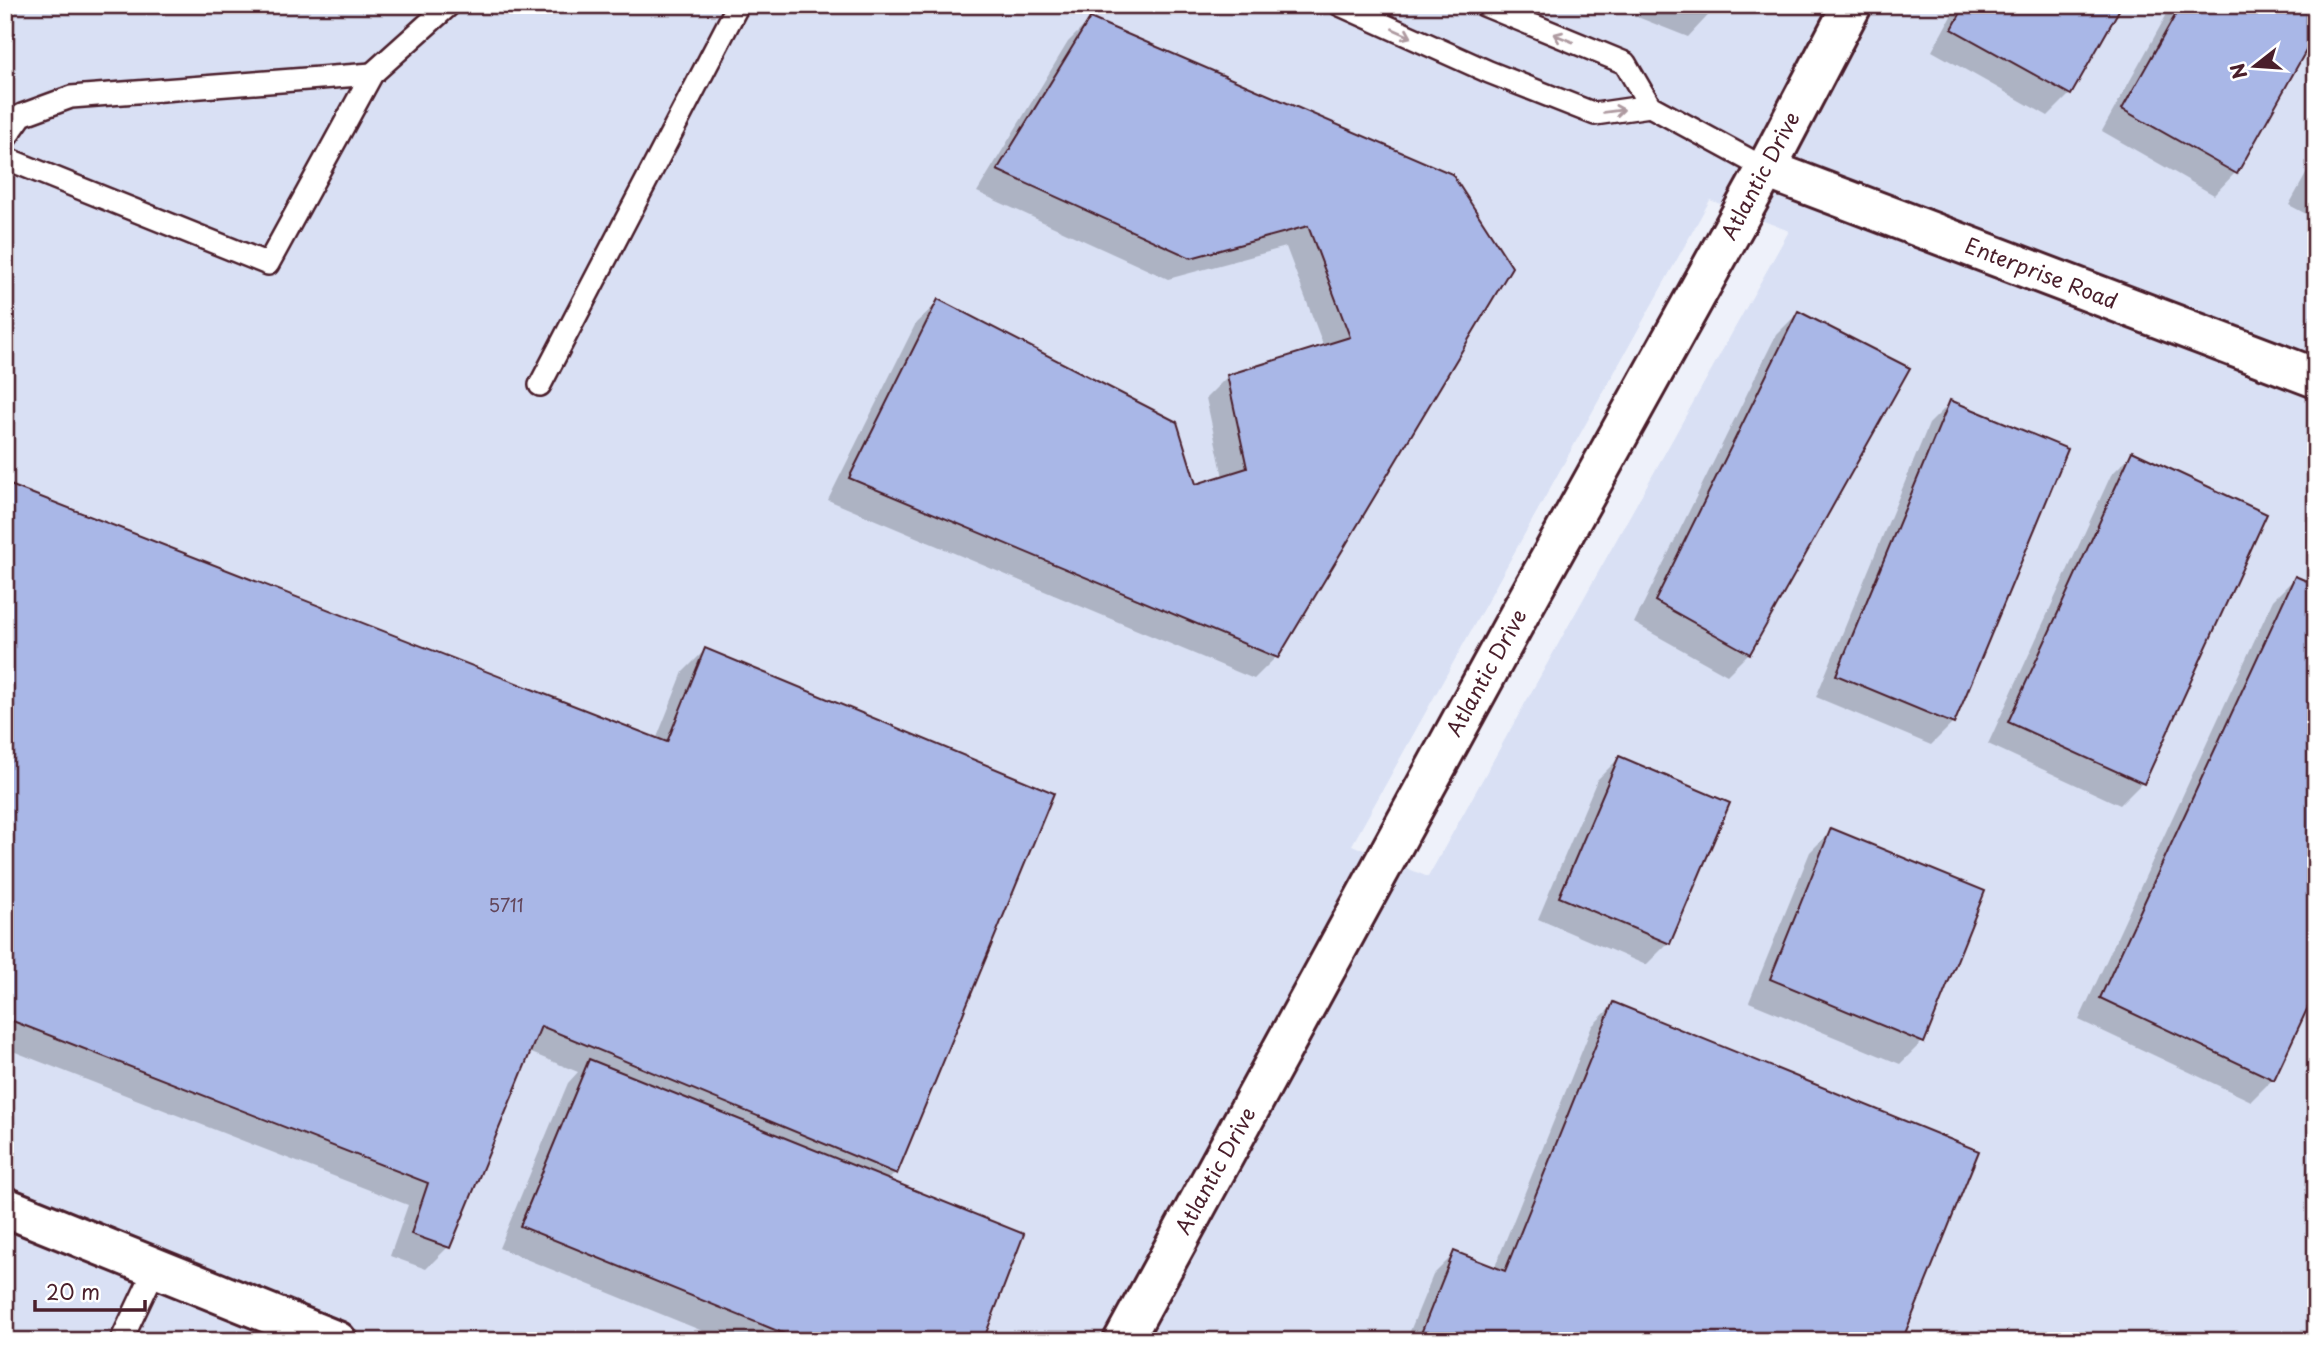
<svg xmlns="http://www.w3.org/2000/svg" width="2321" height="1346" viewBox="0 0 2321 1346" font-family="'Playpen Sans',sans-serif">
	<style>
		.built { fill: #d9e0f4; fill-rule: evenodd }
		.shadow { fill: #0003 }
		.building { fill: #a9b7e7; stroke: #4a1f2b; stroke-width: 2 }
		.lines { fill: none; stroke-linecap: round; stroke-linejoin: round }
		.service-casing { stroke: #4a1f2b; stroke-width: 26 }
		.minor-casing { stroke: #4a1f2b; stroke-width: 44 }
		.service { stroke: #fff; stroke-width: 21 }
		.minor { stroke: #fff; stroke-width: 38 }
		.oneway { stroke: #ae9aa0 }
		.labels { text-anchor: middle; stroke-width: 5; stroke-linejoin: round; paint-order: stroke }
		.number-label { font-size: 18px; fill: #62455a }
		.street-label { font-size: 21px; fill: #4a1f2b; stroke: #fff }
	</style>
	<rect width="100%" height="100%" fill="#eef1fa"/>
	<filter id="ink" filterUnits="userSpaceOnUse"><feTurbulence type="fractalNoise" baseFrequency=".0143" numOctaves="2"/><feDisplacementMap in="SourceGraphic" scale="14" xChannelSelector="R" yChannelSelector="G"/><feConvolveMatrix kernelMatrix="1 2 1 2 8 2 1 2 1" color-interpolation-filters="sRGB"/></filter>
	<g filter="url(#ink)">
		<!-- built -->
		<path class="built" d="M 5,5 L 2316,5 L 2316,1341 L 5,1341 ZM 1710,200 L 1789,231 L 1428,877 L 1352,845 Z"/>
		<!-- shadow -->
		<g class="shadow">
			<polygon points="1607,5 1718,5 1688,37"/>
			<polygon points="1957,5 2120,5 2070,94 2048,116 1932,51"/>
			<polygon points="2172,5 2316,5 2235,173 2214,195 2102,131"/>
			<polygon points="1090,20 1450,176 1276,657 1254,679 828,500 916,323 938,302 1195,486 1223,477 1206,398 1228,376 1324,347 1286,247 1168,279 977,192 1068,42"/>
			<polygon points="2316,156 2316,219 2289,205"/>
			<polygon points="1798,313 1749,653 1727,675 1634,623 1776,335"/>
			<polygon points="1951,402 1953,723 1931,745 1816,697 1929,424"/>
			<polygon points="2133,453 2142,783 2120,805 1988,744 2111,475"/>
			<polygon points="5,485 656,740 683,672 705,650 1052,794 895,1173 888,1181 982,1341 727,1341 499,1248 568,1083 578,1072 529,1052 448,1247 426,1269 390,1256 408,1205 5,1048"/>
			<polygon points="2295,578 2273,1079 2251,1101 2079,1020 2273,600"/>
			<polygon points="1619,758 1727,804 1668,943 1646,965 1538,919 1597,780"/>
			<polygon points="1832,830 1922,1042 1900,1064 1749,1002 1810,852"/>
			<polygon points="1614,1004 1900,1341 1406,1341 1433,1275 1455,1253 1494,1269 1592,1026"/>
			<polygon points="2316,1098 2316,1116 2309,1112"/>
		</g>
		<!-- building -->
		<g class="building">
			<polygon points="1965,5 2122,5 2071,95 1952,29"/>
			<polygon points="2181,5 2316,5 2316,33 2237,174 2122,109"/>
			<polygon points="1090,18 1452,174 1512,267 1278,658 849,478 938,299 1177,422 1196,484 1247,468 1227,375 1350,337 1308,226 1191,258 997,170"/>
			<polygon points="1798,311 1910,368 1750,654 1655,601"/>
			<polygon points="1950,400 2068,449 1954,724 1836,675"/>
			<polygon points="2132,451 2267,514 2144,784 2008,722"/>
			<polygon points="5,483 667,742 705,648 1054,793 897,1174 541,1026 450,1248 411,1234 428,1183 5,1018"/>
			<polygon points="2295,576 2316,585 2316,990 2274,1080 2100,998"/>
			<polygon points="1619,756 1730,803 1670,944 1559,897"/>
			<polygon points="1831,828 1985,891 1924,1043 1770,979"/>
			<polygon points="1613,1002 1979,1151 1902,1341 1418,1341 1454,1251 1505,1271"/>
			<polygon points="589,1059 1024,1234 983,1341 802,1341 520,1226"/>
		</g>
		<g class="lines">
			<defs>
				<g id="service">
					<polyline points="1340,5 1489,72 1595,114 1650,106"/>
					<polyline points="1484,5 1625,63 1650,106 1766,169"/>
					<polyline points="5,139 22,115 71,97 372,74"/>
					<polyline points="5,158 268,264 372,74 449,5"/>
					<polyline points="540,385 738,5"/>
					<polyline points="121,1341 156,1267"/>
				</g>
				<g id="minor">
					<polyline points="1766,169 2316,378"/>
					<polyline points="5,1207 337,1341"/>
					<polyline points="1123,1341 1520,613 1766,169 1852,5"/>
				</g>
			</defs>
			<!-- service casing -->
			<use href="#service" class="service-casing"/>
			<!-- minor casing -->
			<use href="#minor" class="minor-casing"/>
			<!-- service -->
			<use href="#service" class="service"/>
			<!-- minor -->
			<use href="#minor" class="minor"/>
		</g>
		<!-- one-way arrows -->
		<defs><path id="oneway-shaft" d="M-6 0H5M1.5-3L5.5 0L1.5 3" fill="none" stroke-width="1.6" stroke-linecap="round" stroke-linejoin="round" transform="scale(1.75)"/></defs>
		<g class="oneway">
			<use href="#oneway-shaft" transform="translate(1402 33) rotate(24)"/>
			<use href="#oneway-shaft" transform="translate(1563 38) rotate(-158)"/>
			<use href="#oneway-shaft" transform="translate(1614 111) rotate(-8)"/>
		</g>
	</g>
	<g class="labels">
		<!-- number labels -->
		<g class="number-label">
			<text x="506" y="912">5711</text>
		</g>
		<!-- street labels -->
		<g class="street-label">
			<text transform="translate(1761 176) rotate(-62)" y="7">Atlantic Drive</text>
			<text transform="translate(2041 274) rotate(21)" y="7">Enterprise Road</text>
			<text transform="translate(1487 673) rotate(-61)" y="7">Atlantic Drive</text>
			<text transform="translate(1216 1171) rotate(-61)" y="7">Atlantic Drive</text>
		</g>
	</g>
	<!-- margin -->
	<rect width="2321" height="1346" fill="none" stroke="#fff" stroke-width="28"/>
	<rect x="14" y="14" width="2293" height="1318" fill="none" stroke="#4a1f2b" stroke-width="2.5" filter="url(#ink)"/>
	<!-- north arrow -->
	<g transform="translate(2255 66) rotate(253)" stroke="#ffffff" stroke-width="5" paint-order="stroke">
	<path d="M0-5L12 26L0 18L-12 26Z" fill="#4a1f2b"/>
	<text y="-10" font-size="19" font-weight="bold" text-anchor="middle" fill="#4a1f2b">N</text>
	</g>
	<!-- scale -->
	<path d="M35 1300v10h110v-10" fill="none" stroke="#4a1f2b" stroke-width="3.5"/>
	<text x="46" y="1300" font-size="21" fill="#4a1f2b" stroke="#ffffff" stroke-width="5" paint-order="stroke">20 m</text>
</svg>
